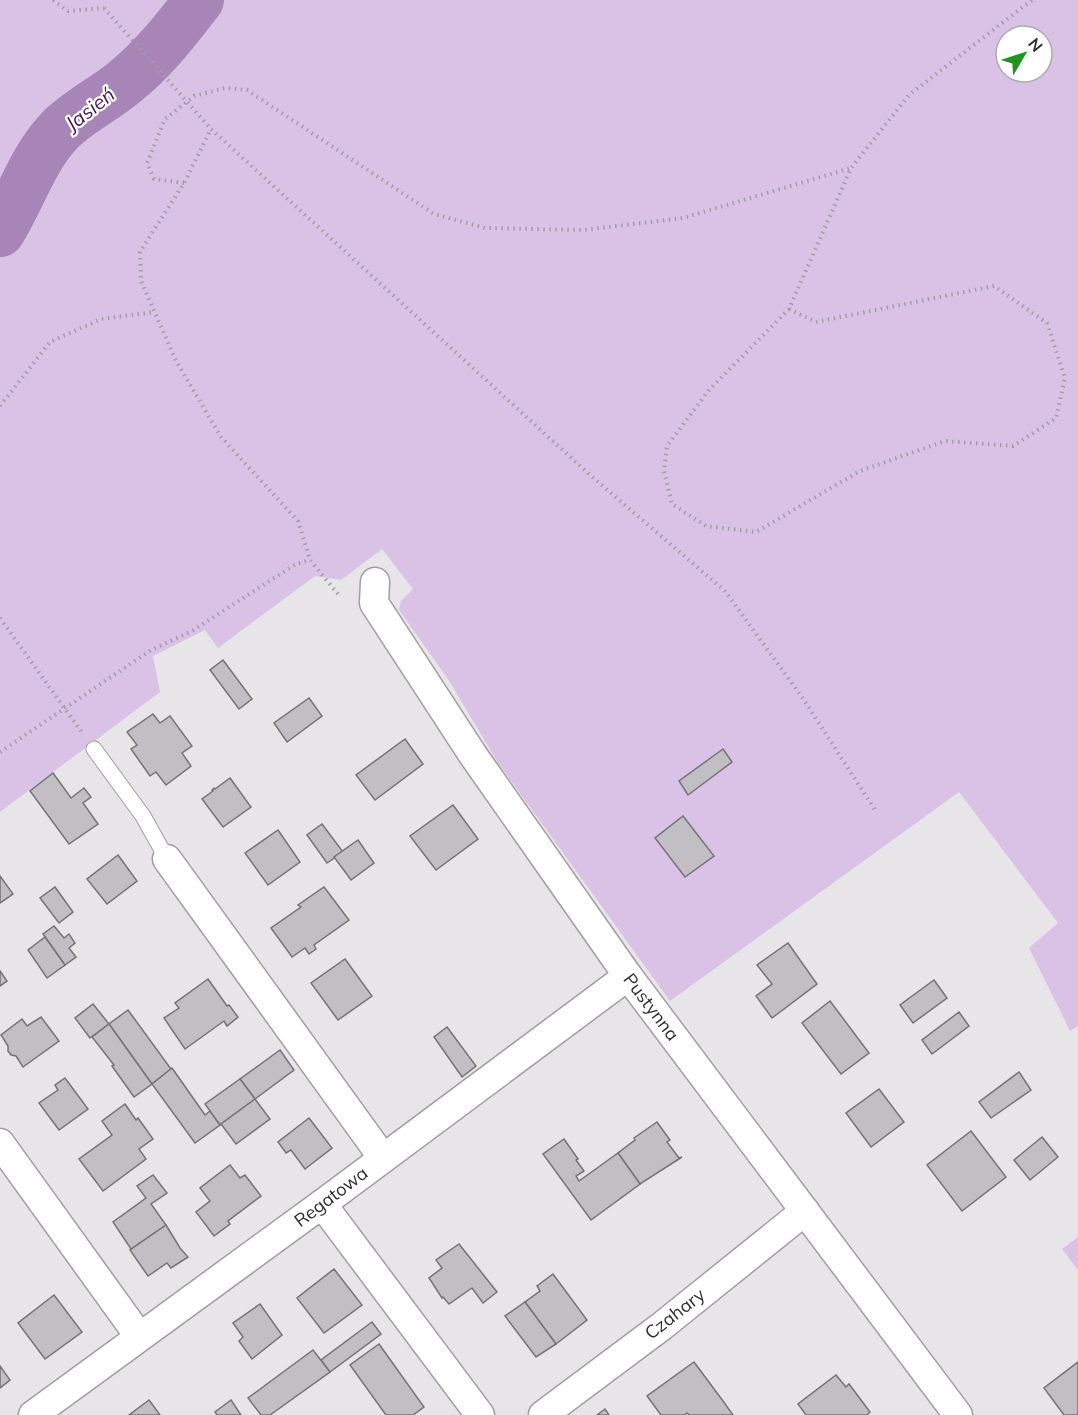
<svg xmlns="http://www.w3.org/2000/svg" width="1078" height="1415" viewBox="0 0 1078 1415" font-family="Mulish,sans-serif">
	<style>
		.green { fill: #dac2e6; fill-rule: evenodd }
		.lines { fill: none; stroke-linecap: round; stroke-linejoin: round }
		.river { stroke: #a785b7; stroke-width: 50 }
		.building { fill: #c1bfc3; stroke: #767377; stroke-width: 1.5 }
		.lane-casing { stroke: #a09ea1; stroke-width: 17 }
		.street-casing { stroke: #a09ea1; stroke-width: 31 }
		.path { stroke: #a19ea2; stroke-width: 4; stroke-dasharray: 1.5 4.5; stroke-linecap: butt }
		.lane { stroke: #fff; stroke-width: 15 }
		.street { stroke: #fff; stroke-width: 28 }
		.path-bridge { stroke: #a19ea2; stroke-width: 4; stroke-dasharray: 1.5 4.5; stroke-linecap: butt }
		.labels { text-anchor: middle; stroke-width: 4.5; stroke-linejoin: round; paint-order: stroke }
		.street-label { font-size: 18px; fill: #2d2c2e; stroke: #fff }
		.water-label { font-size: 20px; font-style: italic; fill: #401452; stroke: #fff }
	</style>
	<rect width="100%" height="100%" fill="#e8e5e9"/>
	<!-- green -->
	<g class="green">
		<path d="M 0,0 L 1078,0 L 1078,1026 L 1070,1031 L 1029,948 L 1058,923 L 959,792 L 670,1001 L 498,763 L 448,679 L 399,610 L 401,601 L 413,589 L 382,549 L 341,580 L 315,576 L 218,648 L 205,630 L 153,656 L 160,692 L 0,812 ZM 1006,36 L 1042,36 L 1042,72 L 1006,72 Z"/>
		<polygon points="1078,1237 1078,1270 1062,1249"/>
	</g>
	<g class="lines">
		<!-- river -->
		<path class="river" d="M 0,232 C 21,199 32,159 60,130 C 80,110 105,99 126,81 C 154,58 177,29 199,0"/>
	</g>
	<!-- building -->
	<g class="building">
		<polygon points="223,660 252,699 239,709 210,670"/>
		<polygon points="309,698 322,716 287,742 274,723"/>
		<polygon points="153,714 160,723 170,716 192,746 182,753 191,766 166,785 156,772 150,776 131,749 137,745 127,732"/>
		<polygon points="405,739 423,764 375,800 356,775"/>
		<polygon points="723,749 732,762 688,795 679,781"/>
		<polygon points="53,773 71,798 84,788 91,797 83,803 98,824 69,844 30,791"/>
		<polygon points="230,778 251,807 223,827 202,799 213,791 212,790 214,788 215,789"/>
		<polygon points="453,805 478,839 436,870 410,836"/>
		<polygon points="683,816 714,856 685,877 655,838"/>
		<polygon points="322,824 343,852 327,863 307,835"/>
		<polygon points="278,830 300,862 268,885 245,853"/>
		<polygon points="358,840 374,863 351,880 334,857"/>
		<polygon points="118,855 137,881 107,904 87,879"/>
		<polygon points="0,876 13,894 0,903"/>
		<polygon points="55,887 73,912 59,923 40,898"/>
		<polygon points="324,887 349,920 314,945 316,949 309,954 305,948 292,957 271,928 301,907 298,905"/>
		<polygon points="54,926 64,938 69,934 75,943 69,948 76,957 65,965 43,934"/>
		<polygon points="45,937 65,965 47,978 28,950"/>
		<polygon points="788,943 817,984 772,1018 756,996 772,984 757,965"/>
		<polygon points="345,959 372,996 338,1020 311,983"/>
		<polygon points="0,971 7,981 0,986"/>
		<polygon points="208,979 227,1006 229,1005 238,1017 227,1026 224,1021 185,1049 164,1018 179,1008 175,1003"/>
		<polygon points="934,980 947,998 913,1023 900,1005"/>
		<polygon points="830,1001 869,1053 841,1074 802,1023"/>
		<polygon points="93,1004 109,1024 90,1038 75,1018"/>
		<polygon points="128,1010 171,1069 152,1084 109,1024"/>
		<polygon points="959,1012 969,1026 932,1054 922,1040"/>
		<polygon points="41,1017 59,1041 23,1067 16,1056 11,1055 8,1051 8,1046 1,1035 22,1019 27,1026"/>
		<polygon points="109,1024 152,1084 134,1097 112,1066 114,1065 92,1037"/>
		<polygon points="447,1027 476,1066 462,1077 434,1037"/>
		<polygon points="280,1050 294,1070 255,1099 240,1079"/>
		<polygon points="172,1068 205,1115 210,1111 220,1125 195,1143 152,1084"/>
		<polygon points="1019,1072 1031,1090 991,1118 979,1102"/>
		<polygon points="65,1078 88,1109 59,1130 39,1103 58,1090 55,1085"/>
		<polygon points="240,1079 255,1099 220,1125 205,1104"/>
		<polygon points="879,1089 904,1122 871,1147 846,1113"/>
		<polygon points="255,1099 270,1119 236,1144 221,1124"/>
		<polygon points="125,1104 136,1120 138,1118 153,1139 139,1149 146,1159 103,1191 79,1159 112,1135 102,1121"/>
		<polygon points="309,1118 332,1148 305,1169 291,1150 286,1153 278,1142"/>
		<polygon points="657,1122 670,1140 667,1142 679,1158 682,1157 640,1184 618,1153 635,1140 634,1138"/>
		<polygon points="971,1131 1006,1177 962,1211 927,1165"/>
		<polygon points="1042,1137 1058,1157 1030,1180 1014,1160"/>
		<polygon points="564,1139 578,1159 576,1160 584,1171 576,1176 579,1181 618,1153 640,1184 591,1220 543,1154"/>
		<polygon points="230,1165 240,1178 245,1175 261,1196 228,1221 230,1224 214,1236 196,1212 210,1201 200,1188"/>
		<polygon points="153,1175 167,1193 151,1204 166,1225 131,1249 113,1222 146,1198 137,1186"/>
		<polygon points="166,1225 180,1248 188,1257 171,1268 167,1263 148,1276 130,1250"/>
		<polygon points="459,1244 497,1292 483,1303 472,1288 449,1304 443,1297 442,1298 429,1278 442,1268 436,1260"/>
		<polygon points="334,1269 362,1305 324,1333 297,1298"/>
		<polygon points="553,1274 587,1320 556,1344 525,1302 540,1291 537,1286"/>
		<polygon points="54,1295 82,1332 45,1359 18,1323"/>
		<polygon points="525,1302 556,1344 536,1357 505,1316"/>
		<polygon points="260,1304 282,1335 252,1359 239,1341 243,1337 233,1323"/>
		<polygon points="372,1322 381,1334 330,1372 321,1360"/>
		<polygon points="379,1344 424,1407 413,1415 386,1415 350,1365"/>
		<polygon points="313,1350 330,1372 270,1415 261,1415 248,1398"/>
		<polygon points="694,1362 723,1401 733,1415 689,1415 687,1413 684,1415 661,1415 647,1396"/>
		<polygon points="1078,1362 1078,1415 1064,1415 1044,1388"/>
		<polygon points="0,1366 10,1380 0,1388"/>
		<polygon points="836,1375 846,1387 849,1384 870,1412 867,1415 806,1415 798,1404"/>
		<polygon points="149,1400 160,1415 129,1415"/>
		<polygon points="231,1400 241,1415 217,1415 215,1412"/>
		<polygon points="605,1409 609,1415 597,1415"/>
	</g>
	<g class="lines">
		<defs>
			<polyline id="lane" points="94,749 143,816 167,859"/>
			<g id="street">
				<polyline points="375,582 374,603 473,755 628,976 958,1415"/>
				<polyline points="167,859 383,1158"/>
				<polyline points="0,1143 139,1336"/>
				<polyline points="322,1204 480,1415"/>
				<polyline points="33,1415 322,1204 628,976"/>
				<polyline points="543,1415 662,1326 805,1211"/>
			</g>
		</defs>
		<!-- lane casing -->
		<use href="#lane" class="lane-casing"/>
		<!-- street casing -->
		<use href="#street" class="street-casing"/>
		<!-- path -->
		<g class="path">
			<polyline points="53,0 68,11 104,8"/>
			<polyline points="184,183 154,179 147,163 165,119 194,96 225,88 247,90 434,214 485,228 583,230 683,218 851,168"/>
			<polyline points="789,309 816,322 994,286 1047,323 1065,378 1056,418 1013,446 945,441 860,471 756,532 706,526 672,504 664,471 667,446 709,390 789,309 851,168 909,95 1032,0"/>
			<polyline points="0,406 50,342 101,319 154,312"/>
			<polyline points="338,594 310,560 298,521 221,437 176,361 141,281 140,252 184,183 211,129 590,475 725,591 804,700 875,810"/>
			<polyline points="0,618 83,734"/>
			<polyline points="0,752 151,650 192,631 296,564 310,560"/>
		</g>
		<!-- lane -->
		<use href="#lane" class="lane"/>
		<!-- street -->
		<use href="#street" class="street"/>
		<!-- path-bridge -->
		<polyline class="path-bridge" points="104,8 211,129"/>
	</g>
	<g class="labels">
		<!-- street labels -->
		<g class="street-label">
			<text transform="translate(651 1007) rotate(53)" y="6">Pustynna</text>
			<text transform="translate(331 1197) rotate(-37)" y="6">Regatowa</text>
			<text transform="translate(675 1314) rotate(-38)" y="6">Czahary</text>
		</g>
		<!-- water labels -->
		<g class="water-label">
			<text transform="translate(90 109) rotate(-38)" y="7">Jasień</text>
		</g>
	</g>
	<!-- north arrow -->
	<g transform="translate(1024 54) rotate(51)"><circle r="28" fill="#ffffff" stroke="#ababab" stroke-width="1.5"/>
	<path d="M0-4.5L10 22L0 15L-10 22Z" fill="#1f9421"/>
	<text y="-9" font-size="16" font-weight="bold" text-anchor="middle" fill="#2d2c2e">N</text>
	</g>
</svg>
